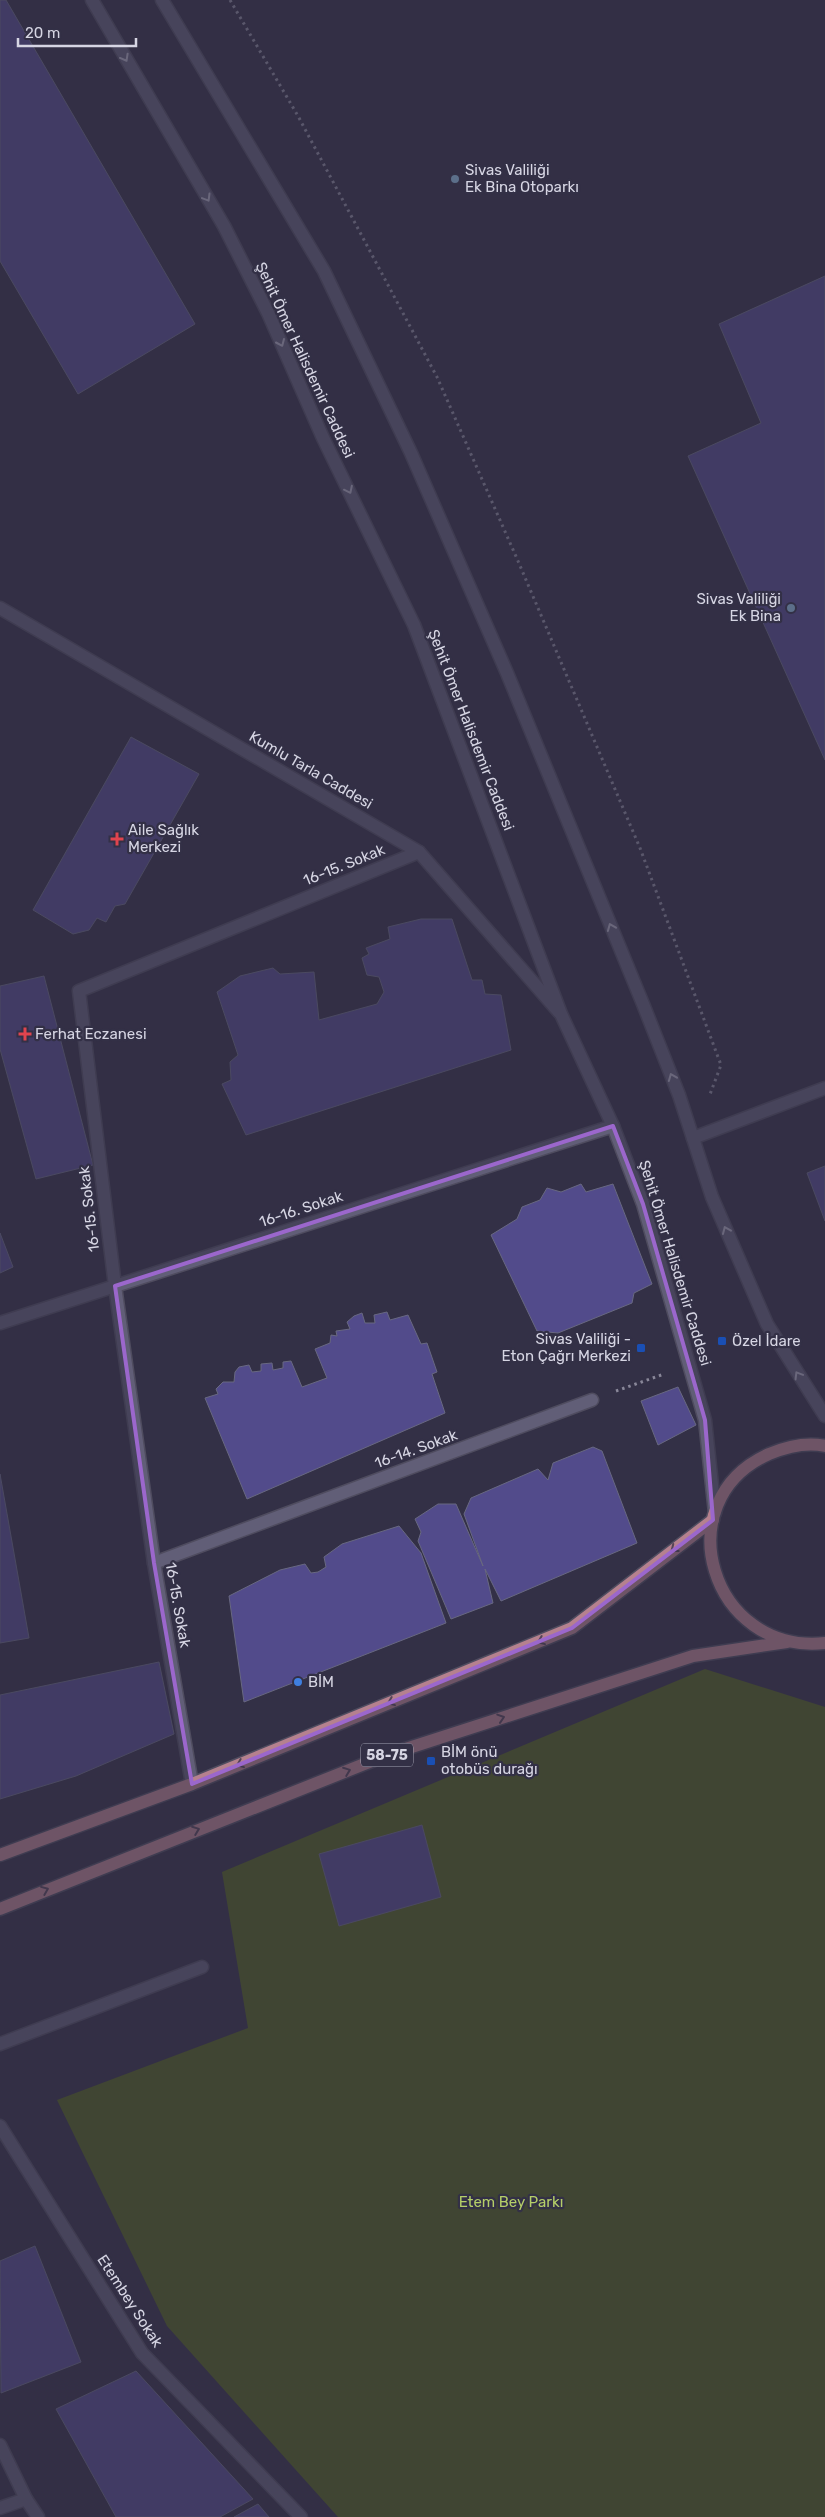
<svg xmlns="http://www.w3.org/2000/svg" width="825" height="2517" viewBox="0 0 825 2517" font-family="Rubik,sans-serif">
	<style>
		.green { fill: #51601d }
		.building { fill: #524b8b; stroke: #686881 }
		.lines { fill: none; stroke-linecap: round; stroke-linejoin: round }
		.service-casing { stroke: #4f4c5f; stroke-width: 15 }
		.minor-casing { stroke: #4f4c5f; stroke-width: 15 }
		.secondary-casing { stroke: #4f4c5f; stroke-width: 15 }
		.primary-casing { stroke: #4f4c5f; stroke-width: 15 }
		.path { stroke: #898799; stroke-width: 3; stroke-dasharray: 2.5 4; stroke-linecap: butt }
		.service { stroke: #615e77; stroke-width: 12 }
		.minor { stroke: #615e77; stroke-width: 12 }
		.secondary { stroke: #615e77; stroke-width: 12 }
		.primary { stroke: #b5818e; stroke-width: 12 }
		.oneway { stroke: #adabbd }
		.oneway2 { stroke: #544458 }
		.marked { fill: none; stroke: #9b67cc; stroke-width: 4; stroke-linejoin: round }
		.service-dot { fill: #5c6f8a; stroke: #333046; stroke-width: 2 }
		.health-dot { fill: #e0444e; stroke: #333046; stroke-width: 2 }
		.transit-dot { fill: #1a4fb4; stroke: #333046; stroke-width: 2 }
		.shop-dot { fill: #3f7fe0; stroke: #333046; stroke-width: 2 }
		.labels { text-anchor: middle; stroke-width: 4.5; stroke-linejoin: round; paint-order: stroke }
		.shield { fill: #333046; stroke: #a5a4b4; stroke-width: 1 }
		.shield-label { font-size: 14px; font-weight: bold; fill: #d6d5e3 }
		.poi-label { font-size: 15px; fill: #d6d5e3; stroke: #333046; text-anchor: start }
		.street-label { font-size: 15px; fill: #d6d5e3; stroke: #333046 }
		.park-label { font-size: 15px; fill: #b5ce68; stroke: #333046 }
	</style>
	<rect width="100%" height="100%" fill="#333046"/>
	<!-- green -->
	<polygon class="green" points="705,1669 825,1707 825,2517 338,2517 167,2326 57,2100 248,2028 222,1872"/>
	<!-- building -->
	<g class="building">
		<polygon points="0,0 6,0 195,324 78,394 0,261"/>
		<polygon points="825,276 825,760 688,456 761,423 719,324"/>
		<polygon points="131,737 199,774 125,904 115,906 106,922 97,918 89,930 73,934 33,910"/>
		<polygon points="421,919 452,919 472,980 482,980 485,994 501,995 511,1050 246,1135 222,1084 231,1080 230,1062 238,1055 217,992 240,976 273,968 280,974 314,972 319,1020 377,1004 384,992 379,977 367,975 362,958 369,954 366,948 390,939 388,927"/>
		<polygon points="44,976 93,1165 36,1179 0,1049 0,986"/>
		<polygon points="825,1166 825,1221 807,1173"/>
		<polygon points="581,1184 586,1192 613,1184 652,1284 634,1293 632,1303 558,1333 537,1331 491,1235 517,1219 522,1207 540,1200 547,1188 561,1192"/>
		<polygon points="0,1233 13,1267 0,1273"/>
		<polygon points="387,1312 390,1320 408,1315 421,1344 427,1343 437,1372 432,1374 445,1413 247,1499 205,1398 218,1394 216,1389 223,1382 234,1382 235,1372 239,1367 249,1365 252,1372 261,1371 261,1364 272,1363 273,1370 283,1368 283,1362 291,1361 302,1387 327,1378 315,1349 330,1343 331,1335 337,1336 336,1331 350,1329 347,1322 354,1316 362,1313 365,1323 375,1323 374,1315"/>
		<polygon points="678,1387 696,1425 658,1445 641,1401"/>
		<polygon points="593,1447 602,1451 637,1543 501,1601 485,1569 493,1603 451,1619 418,1541 421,1532 415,1519 438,1504 456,1504 483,1566 464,1514 471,1498 538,1469 548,1480 553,1463"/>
		<polygon points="0,1474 29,1638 0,1643"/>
		<polygon points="399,1526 421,1553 446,1623 244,1702 229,1596 280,1570 305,1564 311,1573 318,1572 326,1567 324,1557 342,1544"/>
		<polygon points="159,1662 174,1734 76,1776 0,1799 0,1695"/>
		<polygon points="422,1825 441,1897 339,1926 319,1854"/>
		<polygon points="35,2246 81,2362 1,2393 0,2261"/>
		<polygon points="136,2371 253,2499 220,2517 116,2517 56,2409"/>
		<polygon points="258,2504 269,2517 234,2517"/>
	</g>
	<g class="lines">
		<defs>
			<polyline id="service" points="693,1138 825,1088"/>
			<g id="minor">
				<polyline points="0,608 419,852 559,1012"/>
				<polyline points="0,1323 613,1126"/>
				<polyline points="154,1563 592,1400"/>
				<polyline points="192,1784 154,1563 115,1286 79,991 419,852"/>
				<polyline points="0,2044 202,1967"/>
				<polyline points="0,2126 142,2353 301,2517"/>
				<polyline points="0,2445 26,2499 38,2517"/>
				<polyline points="0,2508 26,2499"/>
			</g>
			<g id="secondary">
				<polyline points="92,0 224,226 268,313 323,438 414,625 561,1014 613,1126 643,1204 705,1420 715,1513"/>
				<polyline points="162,0 324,271 411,453 507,673 643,1004 679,1095 712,1197 767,1324 825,1416"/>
			</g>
			<g id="primary">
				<path d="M 825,1446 C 807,1442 786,1447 769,1454 C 664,1501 711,1655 825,1643"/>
				<polyline points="0,1855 192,1784 572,1628 713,1520"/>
				<polyline points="0,1909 387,1755 693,1656 787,1642"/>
			</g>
		</defs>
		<!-- service casing -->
		<use href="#service" class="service-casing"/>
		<!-- minor casing -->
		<use href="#minor" class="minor-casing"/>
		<!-- secondary casing -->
		<use href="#secondary" class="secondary-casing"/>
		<!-- primary casing -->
		<use href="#primary" class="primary-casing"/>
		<!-- path -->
		<g class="path">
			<polyline points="230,0 298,116 437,377 518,561 640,848 721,1065 709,1097"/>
			<polyline points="616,1391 664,1374"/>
		</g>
		<!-- service -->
		<use href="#service" class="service"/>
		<!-- minor -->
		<use href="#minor" class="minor"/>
		<!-- secondary -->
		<use href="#secondary" class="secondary"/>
		<!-- primary -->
		<use href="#primary" class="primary"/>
	</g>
	<!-- one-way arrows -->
	<defs><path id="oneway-chevron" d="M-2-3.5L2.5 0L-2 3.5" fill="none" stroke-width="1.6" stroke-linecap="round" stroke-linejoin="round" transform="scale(1.25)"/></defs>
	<g class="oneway">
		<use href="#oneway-chevron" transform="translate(125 58) rotate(61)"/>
		<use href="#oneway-chevron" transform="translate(207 198) rotate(59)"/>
		<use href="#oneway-chevron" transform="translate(281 343) rotate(66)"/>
		<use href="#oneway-chevron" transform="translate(349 490) rotate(64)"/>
		<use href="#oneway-chevron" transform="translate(611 927) rotate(-112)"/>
		<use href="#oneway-chevron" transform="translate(672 1077) rotate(-112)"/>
		<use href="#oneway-chevron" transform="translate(726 1230) rotate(-113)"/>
		<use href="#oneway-chevron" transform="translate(798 1375) rotate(-121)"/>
	</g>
	<g class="oneway2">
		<use href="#oneway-chevron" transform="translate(674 1549) rotate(142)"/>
		<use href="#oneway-chevron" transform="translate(541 1641) rotate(158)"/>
		<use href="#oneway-chevron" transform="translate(391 1702) rotate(158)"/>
		<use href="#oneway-chevron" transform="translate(501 1718) rotate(-18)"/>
		<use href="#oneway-chevron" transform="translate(240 1764) rotate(158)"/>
		<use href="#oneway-chevron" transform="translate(347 1771) rotate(-21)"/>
		<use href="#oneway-chevron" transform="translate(196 1830) rotate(-21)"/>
		<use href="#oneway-chevron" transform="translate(45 1890) rotate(-22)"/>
	</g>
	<!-- marked area -->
	<path d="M0 0H825V2517H0ZM 613,1126 L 643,1204 L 705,1420 L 713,1520 L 572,1628 L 192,1784 L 154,1563 L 115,1286 Z" fill="#333046" fill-opacity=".55" fill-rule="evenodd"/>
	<path class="marked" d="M 613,1126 L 643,1204 L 705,1420 L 713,1520 L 572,1628 L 192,1784 L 154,1563 L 115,1286 Z"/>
	<!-- markers -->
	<g class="service-dot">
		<circle cx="455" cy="179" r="5"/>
		<circle cx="791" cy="608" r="5"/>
	</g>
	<g class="health-dot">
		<path d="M114.5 831.5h5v5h5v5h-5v5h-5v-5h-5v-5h5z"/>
		<path d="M22.5 1026.5h5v5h5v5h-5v5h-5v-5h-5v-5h5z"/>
	</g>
	<g class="transit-dot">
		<rect x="717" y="1336" width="10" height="10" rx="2.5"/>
		<rect x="636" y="1343" width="10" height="10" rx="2.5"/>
		<rect x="426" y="1756" width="10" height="10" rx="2.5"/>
	</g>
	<circle class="shop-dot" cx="298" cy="1682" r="5"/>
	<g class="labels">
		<!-- shield labels -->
		<rect class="shield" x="361" y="1743.5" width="52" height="23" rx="4"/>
		<g class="shield-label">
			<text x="387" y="1760">58-75</text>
		</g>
		<!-- poi labels -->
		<g class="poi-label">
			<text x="465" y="175">Sivas Valiliği<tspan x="465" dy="17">Ek Bina Otoparkı</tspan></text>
			<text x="781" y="604" text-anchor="end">Sivas Valiliği<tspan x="781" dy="17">Ek Bina</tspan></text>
			<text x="128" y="835">Aile Sağlık<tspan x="128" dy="17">Merkezi</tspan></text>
			<text x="35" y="1039">Ferhat Eczanesi</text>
			<text x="631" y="1344" text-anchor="end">Sivas Valiliği -<tspan x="631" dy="17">Eton Çağrı Merkezi</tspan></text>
			<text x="732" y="1346">Özel İdare</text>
			<text x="308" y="1687">BİM</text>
			<text x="441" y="1757">BİM önü<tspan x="441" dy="17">otobüs durağı</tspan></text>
		</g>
		<!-- street labels -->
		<g class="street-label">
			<text transform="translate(305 360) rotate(65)" y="5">Şehit Ömer Halisdemir Caddesi</text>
			<text transform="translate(471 730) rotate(69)" y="5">Şehit Ömer Halisdemir Caddesi</text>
			<text transform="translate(311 770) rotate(30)" y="5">Kumlu Tarla Caddesi</text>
			<text transform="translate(344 865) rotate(-22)" y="5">16-15. Sokak</text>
			<text transform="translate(89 1209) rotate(-97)" y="5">16-15. Sokak</text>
			<text transform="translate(301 1209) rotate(-18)" y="5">16-16. Sokak</text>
			<text transform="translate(675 1263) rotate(73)" y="5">Şehit Ömer Halisdemir Caddesi</text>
			<text transform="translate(416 1449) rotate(-20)" y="5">16-14. Sokak</text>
			<text transform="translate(178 1605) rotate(80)" y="5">16-15. Sokak</text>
			<text transform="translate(130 2301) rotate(57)" y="5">Etembey Sokak</text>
		</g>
		<!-- park labels -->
		<g class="park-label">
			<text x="511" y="2207">Etem Bey Parkı</text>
		</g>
	</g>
	<!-- scale -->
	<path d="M18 38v8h118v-8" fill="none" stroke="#d6d5e3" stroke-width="2.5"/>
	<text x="25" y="38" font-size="15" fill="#d6d5e3" stroke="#333046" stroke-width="4" paint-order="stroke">20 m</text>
</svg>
